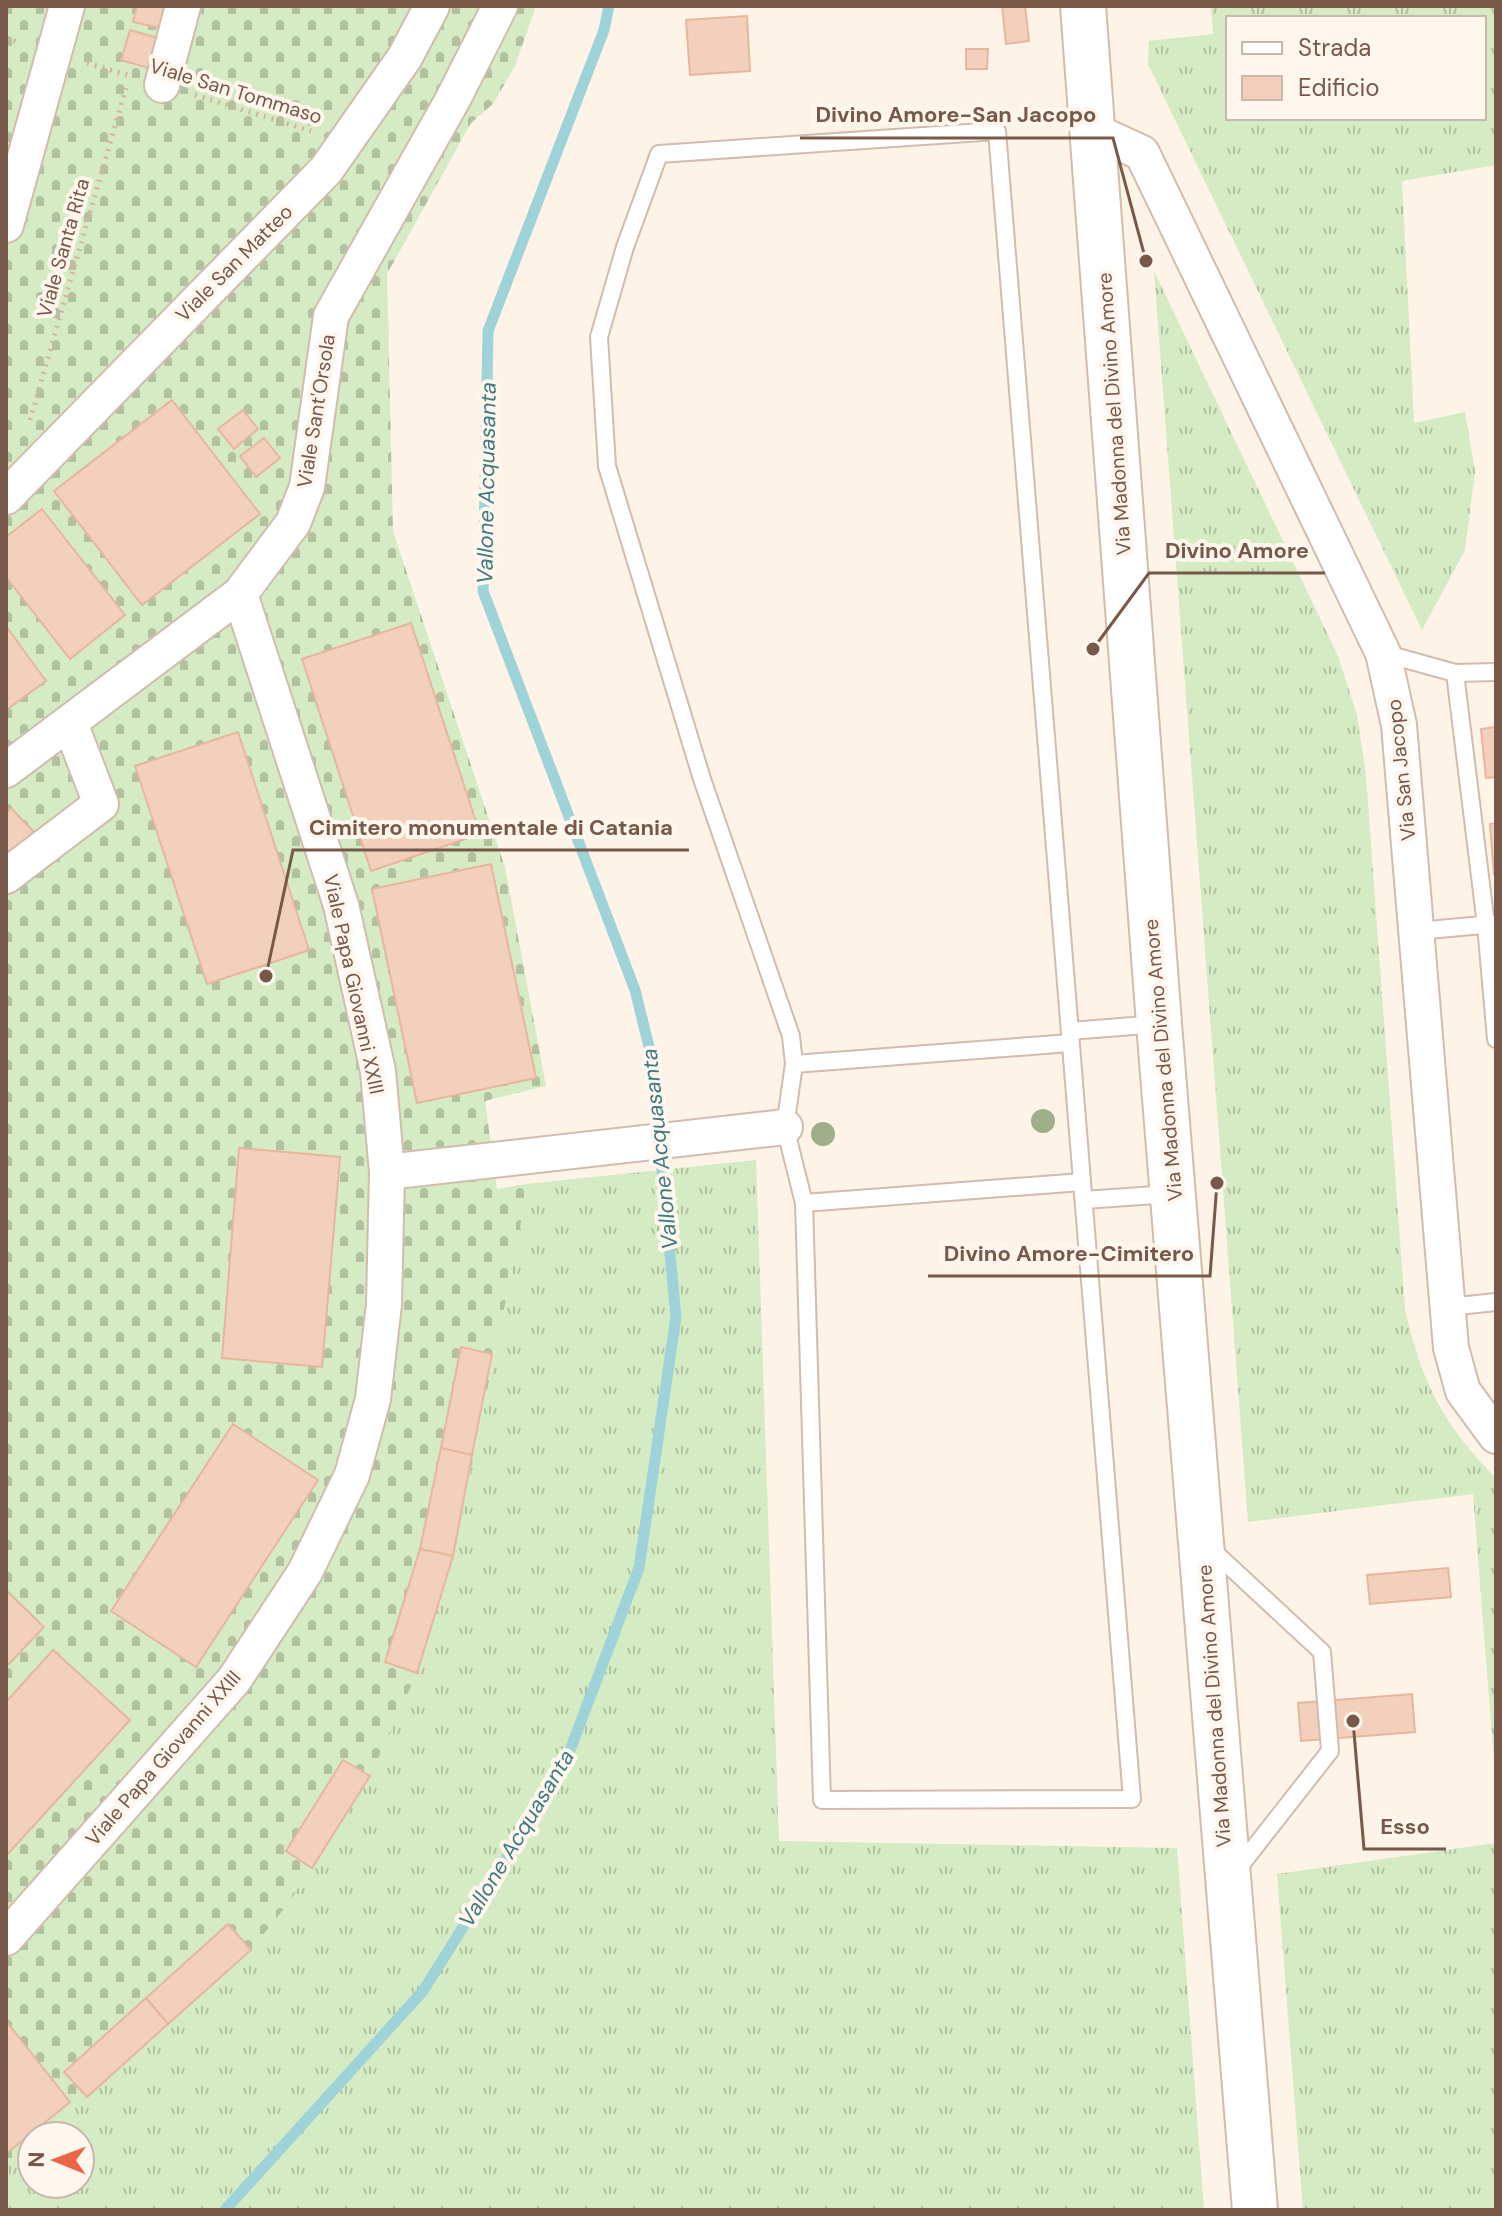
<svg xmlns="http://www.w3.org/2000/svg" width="1502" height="2216" viewBox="0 0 1502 2216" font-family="'DM Sans',sans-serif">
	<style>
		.grass { fill: url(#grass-tufts); fill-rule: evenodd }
		.cemetery { fill: url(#cemetery-stones) }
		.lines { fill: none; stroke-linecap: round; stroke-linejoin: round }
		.stream { stroke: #9fd3da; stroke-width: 11 }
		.building { fill: #f3d0bc; stroke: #e7b69c; stroke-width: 2 }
		.lane-casing { stroke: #d1bcae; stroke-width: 20 }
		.street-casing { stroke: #d1bcae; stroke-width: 38 }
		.secondary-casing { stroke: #d4bcab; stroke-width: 48 }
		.path { stroke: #d9b39f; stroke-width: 5; stroke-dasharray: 2 6; stroke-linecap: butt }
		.lane { stroke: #fff; stroke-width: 16 }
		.street { stroke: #fff; stroke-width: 34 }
		.secondary { stroke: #fff; stroke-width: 44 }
		.tree { fill: #9eaf8a }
		.labels { text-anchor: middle; stroke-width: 8; stroke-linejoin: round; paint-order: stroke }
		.street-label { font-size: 20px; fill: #775849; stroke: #fff7ed }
		.water-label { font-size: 22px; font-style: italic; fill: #3f7b84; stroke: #fff7ed }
		.leader { fill: none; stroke: #775849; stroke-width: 3 }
		.callout-dot { fill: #775849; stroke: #fff7ed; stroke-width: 3 }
		.callout-label { font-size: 22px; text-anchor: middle; font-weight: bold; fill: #775849; stroke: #fff7ed; stroke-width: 8; stroke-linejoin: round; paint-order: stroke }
	</style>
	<defs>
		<pattern id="grass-tufts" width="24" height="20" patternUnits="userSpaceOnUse" patternTransform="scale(2)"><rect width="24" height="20" fill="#d5ebc3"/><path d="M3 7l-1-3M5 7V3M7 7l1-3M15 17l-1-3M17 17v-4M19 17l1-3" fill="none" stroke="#b2c1a0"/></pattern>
		<pattern id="cemetery-stones" width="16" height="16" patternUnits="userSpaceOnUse" patternTransform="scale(2)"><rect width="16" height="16" fill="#d5ebc3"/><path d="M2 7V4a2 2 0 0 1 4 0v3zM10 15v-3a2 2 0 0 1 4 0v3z" fill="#b2c1a0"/></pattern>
	</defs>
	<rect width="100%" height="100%" fill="#fdf3e6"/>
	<!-- grass -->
	<g class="grass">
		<path d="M 1211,6 L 1496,6 L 1496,165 L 1402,181 L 1414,423 L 1465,412 L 1475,472 L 1465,550 L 1422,630 L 1148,64 L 1149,41 L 1213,34 ZM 1228,18 L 1484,18 L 1484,118 L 1228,118 Z"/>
		<path d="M 1154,271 L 1338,656 L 1357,715 L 1366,776 L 1405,1309 C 1421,1381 1443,1425 1496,1478 L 1496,1787 L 1473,1494 L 1248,1522 Z"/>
		<polygon points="756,1160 779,1841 1177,1848 1204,2210 6,2210 6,2164 32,2142 32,2184 80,2184 80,2136 40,2136 251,1950 453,1556 519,1236 526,1184"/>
		<polygon points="1496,1843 1496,2210 1303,2210 1277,1874"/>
	</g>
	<!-- cemetery -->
	<polygon class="cemetery" points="6,6 536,6 515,66 493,104 471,123 387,274 393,531 505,867 546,1086 485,1101 497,1189 526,1184 519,1236 453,1556 417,1673 370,1776 290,1901 251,1950 40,2136 32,2136 32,2142 6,2164"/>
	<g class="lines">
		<!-- stream -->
		<polyline class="stream" points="225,2210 423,1991 564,1766 639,1568 676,1317 651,1055 635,990 483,591 488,331 604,30 609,6"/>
	</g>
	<!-- building -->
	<g class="building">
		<polygon points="137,6 170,6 165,29 133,22"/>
		<polygon points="1002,6 1025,6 1029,41 1006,44"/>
		<polygon points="747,16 750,71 690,75 686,20"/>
		<polygon points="130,30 161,39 152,69 121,60"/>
		<polygon points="966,49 988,49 987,69 966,69"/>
		<polygon points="172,400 260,514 142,605 54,491"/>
		<polygon points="243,410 258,429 234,449 218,429"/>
		<polygon points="264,438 280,458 256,477 240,456"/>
		<polygon points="42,509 125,615 70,659 6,577 6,537"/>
		<polygon points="411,623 480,834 371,871 302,659"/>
		<polygon points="6,626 46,681 6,710"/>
		<polygon points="1496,727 1496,777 1486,778 1481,729"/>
		<polygon points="238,732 309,950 207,984 135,766"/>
		<polygon points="11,808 34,832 9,855 6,852 6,813"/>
		<polygon points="1496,823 1496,875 1494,875 1490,824"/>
		<polygon points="491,864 536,1078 417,1103 372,889"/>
		<polygon points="239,1148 340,1157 322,1367 222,1358"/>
		<polygon points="461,1347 492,1354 472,1455 441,1448"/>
		<polygon points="233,1424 318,1480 196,1667 111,1611"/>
		<polygon points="441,1448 472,1455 453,1556 420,1549"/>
		<polygon points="420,1549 453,1556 417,1673 385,1662"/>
		<polygon points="1448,1568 1451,1597 1370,1604 1367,1575"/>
		<polygon points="6,1590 44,1627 6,1667"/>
		<polygon points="53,1650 130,1720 6,1856 6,1702"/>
		<polygon points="1412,1694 1415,1732 1301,1741 1298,1703"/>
		<polygon points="343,1760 370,1776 312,1868 286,1851"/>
		<polygon points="228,1924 251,1950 168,2024 146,1998"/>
		<polygon points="146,1998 168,2024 87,2097 64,2072"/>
		<polygon points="6,2021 70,2102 6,2154"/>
	</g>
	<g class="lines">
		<defs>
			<g id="lane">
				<polygon points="997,131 1132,1799 822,1800 804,1203 785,1127 794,1064 791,1036 702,779 607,466 599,337 625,247 659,154"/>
				<polyline points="1383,653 1455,673 1486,925 1496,1039"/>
				<polyline points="1455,673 1496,672"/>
				<polyline points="1417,931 1494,924"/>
				<polyline points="1070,1031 1158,1024"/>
				<polyline points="794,1064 1070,1043"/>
				<polyline points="1084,1200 1170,1194"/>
				<polyline points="804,1203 1082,1182"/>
				<polyline points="1448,1307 1496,1302"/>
				<polyline points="1210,1548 1322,1652 1330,1751 1236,1871"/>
			</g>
			<g id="street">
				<polyline points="162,85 183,6"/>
				<polyline points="1092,130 1142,153 1383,653 1399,725 1451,1348 1463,1391 1496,1436"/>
				<polyline points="6,225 67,6"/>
				<polyline points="6,497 326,170 405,57 432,6"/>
				<polyline points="6,770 240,594 293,523 307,487 331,316 453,99 500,6"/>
				<polyline points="6,876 101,804 70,723"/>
				<polyline points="387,1172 785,1127"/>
				<polyline points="6,1938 234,1680 305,1572 352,1475 373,1399 384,1304 387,1172 378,1071 341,905 240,594"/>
			</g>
			<polyline id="secondary" points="1083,6 1159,1024 1255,2210"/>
		</defs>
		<!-- lane casing -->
		<use href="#lane" class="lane-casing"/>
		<!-- street casing -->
		<use href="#street" class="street-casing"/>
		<!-- secondary casing -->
		<use href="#secondary" class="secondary-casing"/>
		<!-- path -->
		<g class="path">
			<polyline points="6,38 20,43"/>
			<polyline points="87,63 128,75"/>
			<polyline points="195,95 311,131"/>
			<polyline points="30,420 126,88"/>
		</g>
		<!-- lane -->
		<use href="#lane" class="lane"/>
		<!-- street -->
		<use href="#street" class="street"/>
		<!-- secondary -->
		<use href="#secondary" class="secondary"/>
	</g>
	<!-- trees -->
	<g class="tree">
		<circle cx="1043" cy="1121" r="12"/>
		<circle cx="823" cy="1134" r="12"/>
	</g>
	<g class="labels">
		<!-- street labels -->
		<g class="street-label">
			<text transform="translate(236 91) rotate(17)" y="7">Viale San Tommaso</text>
			<text transform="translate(63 248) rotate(-74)" y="7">Viale Santa Rita</text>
			<text transform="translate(234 263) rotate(-45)" y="7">Viale San Matteo</text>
			<text transform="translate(316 411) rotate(-81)" y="7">Viale Sant'Orsola</text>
			<text transform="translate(1114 414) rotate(-94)" y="7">Via Madonna del Divino Amore</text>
			<text transform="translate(1401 770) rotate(-96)" y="7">Via San Jacopo</text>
			<text transform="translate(354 984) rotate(78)" y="7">Viale Papa Giovanni XXIII</text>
			<text transform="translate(1163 1060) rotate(-95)" y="7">Via Madonna del Divino Amore</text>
			<text transform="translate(1214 1706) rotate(-94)" y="7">Via Madonna del Divino Amore</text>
			<text transform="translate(163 1758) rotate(-49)" y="7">Viale Papa Giovanni XXIII</text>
		</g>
		<!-- water labels -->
		<g class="water-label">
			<text transform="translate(486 483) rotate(-89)" y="8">Vallone Acquasanta</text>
			<text transform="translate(659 1149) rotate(-96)" y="8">Vallone Acquasanta</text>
			<text transform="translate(516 1838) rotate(-59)" y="8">Vallone Acquasanta</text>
		</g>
	</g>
	<!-- callouts -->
	<path class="leader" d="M1146 261L1113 138H800M1093 649L1149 573H1325M266 976L293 850H689M1217 1183L1210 1276H928M1353 1721L1364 1849H1446"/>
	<g class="callout-dot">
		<circle cx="1146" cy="261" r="8"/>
		<circle cx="1093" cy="649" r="8"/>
		<circle cx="266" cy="976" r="8"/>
		<circle cx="1217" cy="1183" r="8"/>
		<circle cx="1353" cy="1721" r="8"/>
	</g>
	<g class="callout-label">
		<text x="956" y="122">Divino Amore-San Jacopo</text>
		<text x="1237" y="558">Divino Amore</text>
		<text x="491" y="835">Cimitero monumentale di Catania</text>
		<text x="1069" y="1261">Divino Amore-Cimitero</text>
		<text x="1405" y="1834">Esso</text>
	</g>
	<!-- border -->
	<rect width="1502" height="2216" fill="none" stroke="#775849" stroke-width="16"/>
	<!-- legend -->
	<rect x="1226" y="16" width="260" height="104" fill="#fff7ed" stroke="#c9b7ab" stroke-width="2"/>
	<rect x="1242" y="42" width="40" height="12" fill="#ffffff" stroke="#c9b7ab" stroke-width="2"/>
	<text x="1298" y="56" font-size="24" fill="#775849">Strada</text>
	<rect x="1242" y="76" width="40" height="24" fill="#f3d0bc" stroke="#c9b7ab" stroke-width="2"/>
	<text x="1298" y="96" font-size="24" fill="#775849">Edificio</text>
	<!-- north arrow -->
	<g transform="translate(56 2160) rotate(271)"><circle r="38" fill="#fff7ed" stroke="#c9b7ab" stroke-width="2"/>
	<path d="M0-6L14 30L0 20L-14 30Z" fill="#ea6647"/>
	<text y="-12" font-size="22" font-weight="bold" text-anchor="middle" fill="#775849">N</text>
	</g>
</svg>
